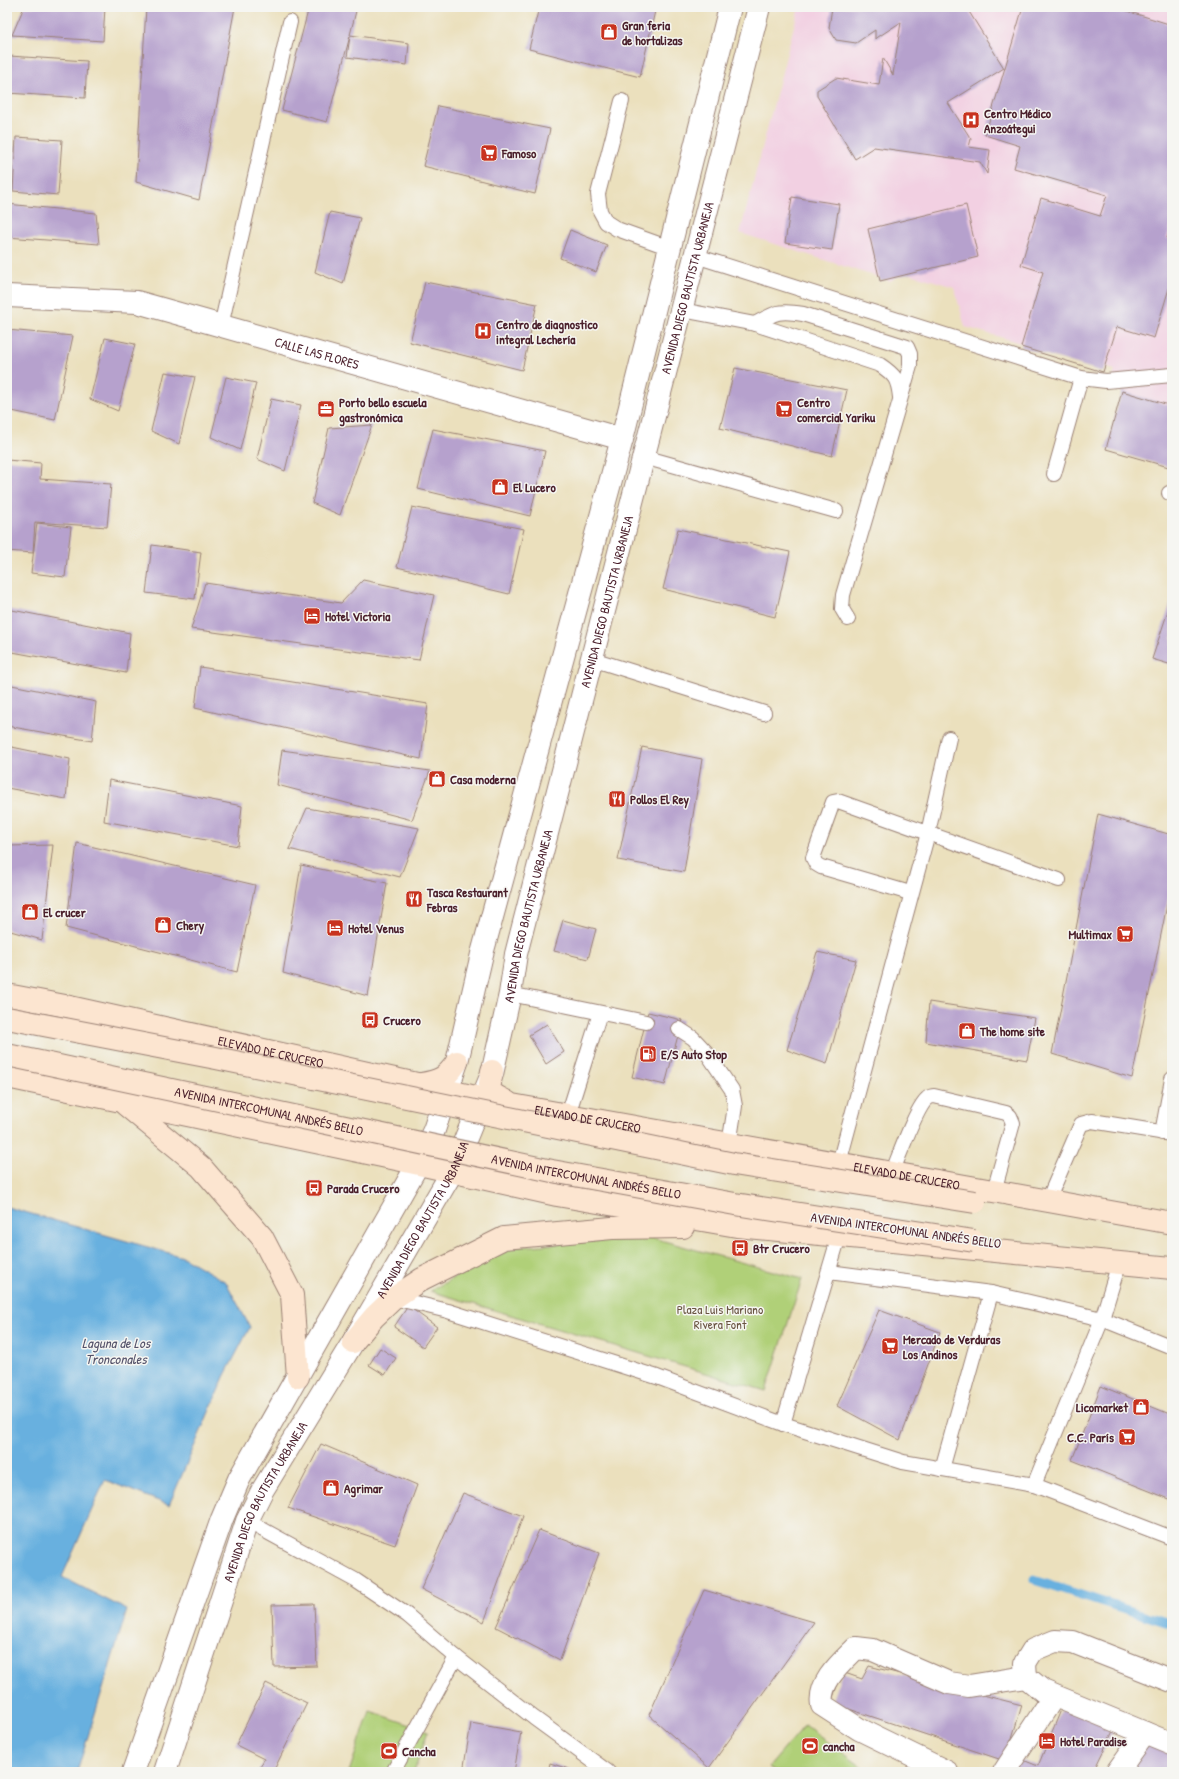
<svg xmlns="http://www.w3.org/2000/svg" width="1179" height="1779" viewBox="0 0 1179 1779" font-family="'Patrick Hand',sans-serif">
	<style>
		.built { fill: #f2d0e2 }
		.green { fill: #b0d078; stroke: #7d7852 }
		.water { fill: #67b0df; stroke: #586885 }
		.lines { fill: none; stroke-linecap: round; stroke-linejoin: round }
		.stream { stroke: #67b0df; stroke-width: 9 }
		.building { fill: #b6a1cd }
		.lane-casing { stroke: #9a8074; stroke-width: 16 }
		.street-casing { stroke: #9a8074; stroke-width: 24 }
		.secondary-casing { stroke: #9a8074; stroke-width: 24 }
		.lane { stroke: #fff; stroke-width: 14 }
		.street { stroke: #fff; stroke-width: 22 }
		.secondary { stroke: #fce5d0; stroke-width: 22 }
		.secondary-bridge-casing { stroke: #9a8074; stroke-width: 24; stroke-linecap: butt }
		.secondary-bridge { stroke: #fce5d0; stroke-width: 22 }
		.labels { text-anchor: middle; stroke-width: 3; stroke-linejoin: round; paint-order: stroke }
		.poi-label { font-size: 13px; font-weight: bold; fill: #4a1f2b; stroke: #f6f6f2; text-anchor: start }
		.street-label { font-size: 13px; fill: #4a1f2b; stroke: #f6f6f2 }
		.park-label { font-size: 13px; fill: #695442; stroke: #f6f6f2 }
		.water-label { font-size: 14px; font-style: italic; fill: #54526a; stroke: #f6f6f2 }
	</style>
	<rect width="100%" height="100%" fill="#f6f6f2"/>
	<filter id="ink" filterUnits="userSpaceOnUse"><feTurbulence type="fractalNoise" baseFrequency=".025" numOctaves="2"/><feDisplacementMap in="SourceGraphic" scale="8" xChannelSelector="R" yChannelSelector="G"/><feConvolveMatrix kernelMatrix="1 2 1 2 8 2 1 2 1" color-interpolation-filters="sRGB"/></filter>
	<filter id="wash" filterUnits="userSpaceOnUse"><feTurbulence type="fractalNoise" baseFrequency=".012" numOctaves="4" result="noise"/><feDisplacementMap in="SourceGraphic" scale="16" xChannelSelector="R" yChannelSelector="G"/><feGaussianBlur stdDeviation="0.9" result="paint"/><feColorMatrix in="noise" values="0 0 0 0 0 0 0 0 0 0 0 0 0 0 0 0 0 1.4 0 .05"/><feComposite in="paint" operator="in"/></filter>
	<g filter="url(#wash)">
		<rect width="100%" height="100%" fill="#ebe0bd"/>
		<!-- built -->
		<polygon class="built" points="799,7 1172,7 1172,406 1110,388 1115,370 965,327 954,287 904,272 890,281 740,233"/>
		<!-- green -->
		<g class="green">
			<polygon points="653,1238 802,1279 766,1391 430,1291 506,1248 590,1241"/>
			<polygon points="370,1711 428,1731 414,1772 349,1772"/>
			<polygon points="805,1725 869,1772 775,1772 769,1767"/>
		</g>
		<!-- water -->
		<polygon class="water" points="7,1207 183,1257 226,1282 250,1327 224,1377 169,1505 105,1480 62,1577 127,1610 77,1772 7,1772"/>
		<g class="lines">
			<!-- stream -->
			<polyline class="stream" points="1034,1580 1172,1624"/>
		</g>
		<g id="blocks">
			<!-- building -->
			<g class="building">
				<polygon points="24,7 105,7 103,41 12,35"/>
				<polygon points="146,7 235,7 199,200 136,182"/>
				<polygon points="309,7 357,7 350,35 409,43 407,65 347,57 350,36 327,122 282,110"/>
				<polygon points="539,7 635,7 655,11 640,77 529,49"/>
				<polygon points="832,7 946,7 968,10 1004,68 948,103 971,139 969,147 990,150 987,174 980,162 874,147 855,159 817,96 817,90 836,78 879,85 883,58 893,75 901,22 875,39 875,30 856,43 836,40 829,28"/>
				<polygon points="1023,7 1114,7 1172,25 1172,222 1167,238 1172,240 1172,286 1170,285 1154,338 1117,327 1103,372 1021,347 1043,272 1021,265 1041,198 1100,216 1107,195 1014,168 1020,146 985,135"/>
				<polygon points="9,56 87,61 85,98 7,93 7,61"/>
				<polygon points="438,106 550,129 535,194 423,166"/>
				<polygon points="16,137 62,140 58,195 13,191"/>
				<polygon points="792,197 839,204 832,250 785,243"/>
				<polygon points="7,204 96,213 99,244 7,237"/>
				<polygon points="966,205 978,257 880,281 868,229"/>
				<polygon points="330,212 360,218 343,284 315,272"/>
				<polygon points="570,230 607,245 596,272 560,258"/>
				<polygon points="425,282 537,304 522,370 410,342"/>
				<polygon points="7,330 73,336 55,420 7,410"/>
				<polygon points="105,338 135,344 118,411 90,399"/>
				<polygon points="735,368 847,390 832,456 720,428"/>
				<polygon points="165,372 195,377 179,444 151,431"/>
				<polygon points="226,377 256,383 240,450 211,437"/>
				<polygon points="1122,391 1172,406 1172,468 1106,449"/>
				<polygon points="271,399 301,405 285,471 257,459"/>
				<polygon points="372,425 340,515 312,503 329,428"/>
				<polygon points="433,429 545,451 530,516 418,489"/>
				<polygon points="7,460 41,463 40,479 111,484 107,527 35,522 33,553 7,551"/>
				<polygon points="412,507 524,529 509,594 397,567"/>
				<polygon points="37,523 71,527 65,577 31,573"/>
				<polygon points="678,529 790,552 775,617 663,589"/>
				<polygon points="152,545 201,552 195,599 146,593"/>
				<polygon points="363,580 434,595 419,660 191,629 205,583 341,603"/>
				<polygon points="1172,599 1172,665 1152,659"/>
				<polygon points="7,609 130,633 126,673 7,651"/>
				<polygon points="200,667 428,704 421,759 195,708"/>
				<polygon points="7,684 96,702 92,741 7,726"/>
				<polygon points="7,746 70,759 66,799 7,788"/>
				<polygon points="642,747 702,759 684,872 618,860"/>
				<polygon points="282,750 430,771 412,820 277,785"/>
				<polygon points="109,780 242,806 238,846 104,821"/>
				<polygon points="307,808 419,828 400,877 289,849"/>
				<polygon points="1098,814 1172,835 1172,880 1132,1078 1052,1054"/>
				<polygon points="77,843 255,885 237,972 66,928"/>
				<polygon points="53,845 42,940 7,930 7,846"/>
				<polygon points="301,865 387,883 368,996 283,973"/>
				<polygon points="563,920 596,929 588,959 554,951"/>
				<polygon points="817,952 856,960 827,1064 787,1050"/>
				<polygon points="929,1002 1035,1018 1027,1060 926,1042"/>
				<polygon points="648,1012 682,1020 665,1085 632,1077"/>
				<polygon points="547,1024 564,1052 546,1064 529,1035"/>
				<polygon points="408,1306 437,1327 423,1347 394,1327"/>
				<polygon points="879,1310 940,1332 900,1440 837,1406"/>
				<polygon points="380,1348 396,1358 385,1375 369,1365"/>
				<polygon points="1101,1386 1172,1415 1172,1500 1072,1460"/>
				<polygon points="321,1444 417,1485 395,1545 288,1508"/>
				<polygon points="463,1493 523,1516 484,1622 421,1589"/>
				<polygon points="539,1530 599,1553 560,1660 496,1627"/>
				<polygon points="704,1590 814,1622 709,1768 649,1715"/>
				<polygon points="314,1604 317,1666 274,1667 272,1605"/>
				<polygon points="869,1666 1022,1705 1005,1761 831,1703 842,1672 862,1679"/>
				<polygon points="266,1683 307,1703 273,1772 258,1772 264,1759 236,1745"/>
				<polygon points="1061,1710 1116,1725 1093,1772 1012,1772 1018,1758 1038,1766"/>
				<polygon points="471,1723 521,1732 514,1772 463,1772"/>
				<polygon points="1149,1739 1172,1755 1172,1772 1127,1772"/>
				<polygon points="550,1763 578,1772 548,1772"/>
			</g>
		</g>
	</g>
	<g filter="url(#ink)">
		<use href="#blocks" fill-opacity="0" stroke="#9a8074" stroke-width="1"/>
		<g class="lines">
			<defs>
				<g id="lane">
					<polyline points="622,101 598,194 600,211 606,222 617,229 670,248"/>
					<polyline points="696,256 1081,378 1106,381 1172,375"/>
					<path d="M 682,310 L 755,324 L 880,365 C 895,375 898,379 900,397"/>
					<path d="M 755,324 C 776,312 779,310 803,314 L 907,347 L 910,354 L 910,366 L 843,595 L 842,609 L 848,619"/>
					<polyline points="221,326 290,22"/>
					<polyline points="644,457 836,511"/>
					<polyline points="1054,474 1081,378"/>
					<polyline points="1169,493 1172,494"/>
					<polyline points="592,659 764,713"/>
					<polyline points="910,893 821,867 816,864 813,858 833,802 838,801 1059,880"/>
					<polyline points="510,994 646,1022"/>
					<polyline points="679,1029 693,1038 707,1053 732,1090 735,1106 729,1145"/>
					<polyline points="568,1115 600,1013"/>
					<polyline points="1162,1133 1172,1079"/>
					<polyline points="839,1163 928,833 949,738"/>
					<path d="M 892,1173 C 898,1159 917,1105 928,1098 C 928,1097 933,1096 934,1096 L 1006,1113 L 1010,1116 L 1013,1123 L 994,1191"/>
					<polyline points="1048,1200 1081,1124 1092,1121 1172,1134"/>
					<polyline points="829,1272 991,1293 1102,1319 1172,1347"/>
					<polyline points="394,1298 448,1311 657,1377 783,1424 903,1462 1034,1485 1172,1538"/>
					<polyline points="783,1424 839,1236"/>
					<polyline points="942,1469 991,1293"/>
					<polyline points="1034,1485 1102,1319 1119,1263"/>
					<polyline points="247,1521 355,1580 407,1615 456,1657 534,1718 608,1772"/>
					<polyline points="393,1772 456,1657"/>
				</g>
				<g id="street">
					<path id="s1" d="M 7,296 L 137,302 L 622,439"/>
					<polyline points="1172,1681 1073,1642 1055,1641 1033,1650 1025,1663 1026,1677 1043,1691 1172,1744"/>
					<polyline points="133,1772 222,1519 239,1479 418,1164 434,1130 457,1062 482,954 622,439 730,7"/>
					<path id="s2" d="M 165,1772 L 247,1521 L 262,1491 L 353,1342 L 452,1172 L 492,1074 L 510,994 L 516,954 L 759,7"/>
					<path d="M 947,1772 L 859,1729 L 822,1705 C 818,1682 841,1663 856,1648 L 873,1650 L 949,1683 L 969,1686 L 1026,1677"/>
					<polyline points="1004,1772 1054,1696"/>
					<polyline points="1117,1772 1145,1733"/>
				</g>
				<g id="secondary">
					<path id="s3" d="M 7,995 L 65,1006 L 512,1105 L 1172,1223"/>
					<path d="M 492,1071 C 488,1092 488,1092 507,1102"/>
					<polyline points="7,1077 401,1160 557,1195 737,1226 1172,1268"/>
					<path d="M 421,1084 C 440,1081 446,1078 457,1062"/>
					<polyline points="126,1105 201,1167 262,1237 292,1295 298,1377"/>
					<polyline points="353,1342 374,1317 394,1298 422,1279 504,1238 612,1228 683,1227"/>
				</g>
			</defs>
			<!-- lane casing -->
			<use href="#lane" class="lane-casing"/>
			<!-- street casing -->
			<use href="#street" class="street-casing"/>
			<!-- secondary casing -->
			<use href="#secondary" class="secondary-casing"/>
			<!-- lane -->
			<use href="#lane" class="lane"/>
			<!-- street -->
			<use href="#street" class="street"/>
			<!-- secondary -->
			<use href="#secondary" class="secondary"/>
			<defs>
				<g id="secondary-bridge">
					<polyline points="7,1018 216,1058 734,1164 975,1202"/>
					<path id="s4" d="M 7,1055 L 552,1171 L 735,1204 L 974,1241"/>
				</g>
			</defs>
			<!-- secondary-bridge casing -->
			<use href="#secondary-bridge" class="secondary-bridge-casing"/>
			<!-- secondary-bridge -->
			<use href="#secondary-bridge" class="secondary-bridge"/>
		</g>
	</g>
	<!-- icons -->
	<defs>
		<symbol id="shop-square" viewBox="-11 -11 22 22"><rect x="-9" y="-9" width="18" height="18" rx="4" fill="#c8321e" stroke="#f6f6f2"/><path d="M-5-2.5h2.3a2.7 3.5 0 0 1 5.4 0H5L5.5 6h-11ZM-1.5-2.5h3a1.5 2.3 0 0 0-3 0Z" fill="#fff"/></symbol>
		<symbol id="hospital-square" viewBox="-11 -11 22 22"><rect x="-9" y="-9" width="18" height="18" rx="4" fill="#c8321e" stroke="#f6f6f2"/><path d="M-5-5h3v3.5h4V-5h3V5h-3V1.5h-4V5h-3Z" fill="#fff"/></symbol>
		<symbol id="supermarket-square" viewBox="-11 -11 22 22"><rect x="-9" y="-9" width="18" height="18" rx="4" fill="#c8321e" stroke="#f6f6f2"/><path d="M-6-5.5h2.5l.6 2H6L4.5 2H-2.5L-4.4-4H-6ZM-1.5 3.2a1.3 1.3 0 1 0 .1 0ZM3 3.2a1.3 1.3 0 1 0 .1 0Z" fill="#fff"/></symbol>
		<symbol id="office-square" viewBox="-11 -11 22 22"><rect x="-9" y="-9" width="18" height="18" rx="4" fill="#c8321e" stroke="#f6f6f2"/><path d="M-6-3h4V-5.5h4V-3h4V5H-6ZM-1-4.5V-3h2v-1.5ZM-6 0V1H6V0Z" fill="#fff"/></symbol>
		<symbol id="hotel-square" viewBox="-11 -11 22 22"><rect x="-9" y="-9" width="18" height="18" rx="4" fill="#c8321e" stroke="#f6f6f2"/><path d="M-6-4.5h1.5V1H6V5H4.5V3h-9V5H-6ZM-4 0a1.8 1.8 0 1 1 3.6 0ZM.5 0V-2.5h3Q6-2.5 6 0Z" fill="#fff"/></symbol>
		<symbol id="restaurant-square" viewBox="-11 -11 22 22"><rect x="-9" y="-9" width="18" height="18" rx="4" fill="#c8321e" stroke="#f6f6f2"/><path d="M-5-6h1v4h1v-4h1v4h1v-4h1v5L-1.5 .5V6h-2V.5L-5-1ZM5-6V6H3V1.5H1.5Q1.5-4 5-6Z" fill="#fff"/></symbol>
		<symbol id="bus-square" viewBox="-11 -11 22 22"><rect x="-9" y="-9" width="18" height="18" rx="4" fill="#c8321e" stroke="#f6f6f2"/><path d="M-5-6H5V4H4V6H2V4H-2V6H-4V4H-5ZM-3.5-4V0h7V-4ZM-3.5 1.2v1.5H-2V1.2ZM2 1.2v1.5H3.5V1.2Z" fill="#fff"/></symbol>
		<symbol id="fuel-square" viewBox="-11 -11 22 22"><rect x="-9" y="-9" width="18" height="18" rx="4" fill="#c8321e" stroke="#f6f6f2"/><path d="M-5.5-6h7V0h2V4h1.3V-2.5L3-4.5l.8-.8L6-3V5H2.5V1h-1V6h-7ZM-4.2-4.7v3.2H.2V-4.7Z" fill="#fff"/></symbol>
		<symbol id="stadium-square" viewBox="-11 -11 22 22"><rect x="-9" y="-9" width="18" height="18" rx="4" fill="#c8321e" stroke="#f6f6f2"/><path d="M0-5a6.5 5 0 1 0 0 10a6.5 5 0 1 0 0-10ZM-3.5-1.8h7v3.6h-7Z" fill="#fff"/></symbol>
	</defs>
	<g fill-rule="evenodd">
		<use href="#shop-square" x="599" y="22" width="20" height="20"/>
		<use href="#hospital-square" x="961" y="110" width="20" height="20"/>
		<use href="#supermarket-square" x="479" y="143" width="20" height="20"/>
		<use href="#hospital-square" x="473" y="321" width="20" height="20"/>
		<use href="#office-square" x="316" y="399" width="20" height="20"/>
		<use href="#supermarket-square" x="774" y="399" width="20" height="20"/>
		<use href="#shop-square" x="490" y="477" width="20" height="20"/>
		<use href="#hotel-square" x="302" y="606" width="20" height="20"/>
		<use href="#shop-square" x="427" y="769" width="20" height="20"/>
		<use href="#restaurant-square" x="607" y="789" width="20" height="20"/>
		<use href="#restaurant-square" x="404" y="889" width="20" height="20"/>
		<use href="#shop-square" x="20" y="902" width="20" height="20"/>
		<use href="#shop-square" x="153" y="915" width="20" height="20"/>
		<use href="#hotel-square" x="325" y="918" width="20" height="20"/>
		<use href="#supermarket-square" x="1115" y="924" width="20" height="20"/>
		<use href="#bus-square" x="360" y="1010" width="20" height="20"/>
		<use href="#shop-square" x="957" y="1021" width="20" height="20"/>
		<use href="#fuel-square" x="638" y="1044" width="20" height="20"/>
		<use href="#bus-square" x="304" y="1178" width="20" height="20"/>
		<use href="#bus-square" x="730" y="1238" width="20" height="20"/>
		<use href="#supermarket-square" x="880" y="1336" width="20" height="20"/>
		<use href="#shop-square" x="1131" y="1397" width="20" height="20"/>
		<use href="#supermarket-square" x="1117" y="1427" width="20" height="20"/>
		<use href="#shop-square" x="321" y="1478" width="20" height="20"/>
		<use href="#hotel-square" x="1037" y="1731" width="20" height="20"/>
		<use href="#stadium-square" x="800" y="1736" width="20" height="20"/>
		<use href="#stadium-square" x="379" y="1741" width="20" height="20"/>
	</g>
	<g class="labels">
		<!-- poi labels -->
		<g class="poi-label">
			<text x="622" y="30">Gran feria<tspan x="622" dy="15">de hortalizas</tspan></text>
			<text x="984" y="118">Centro Médico<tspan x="984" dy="15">Anzoátegui</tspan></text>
			<text x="502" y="158">Famoso</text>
			<text x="496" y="329">Centro de diagnostico<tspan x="496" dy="15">integral Lechería</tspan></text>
			<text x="339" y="407">Porto bello escuela<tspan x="339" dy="15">gastronómica</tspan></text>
			<text x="797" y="407">Centro<tspan x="797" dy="15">comercial Yariku</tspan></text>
			<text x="513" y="492">El Lucero</text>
			<text x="325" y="621">Hotel Victoria</text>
			<text x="450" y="784">Casa moderna</text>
			<text x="630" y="804">Pollos El Rey</text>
			<text x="427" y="897">Tasca Restaurant<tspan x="427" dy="15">Febras</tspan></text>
			<text x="43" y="917">El crucer</text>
			<text x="176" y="930">Chery</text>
			<text x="348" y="933">Hotel Venus</text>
			<text x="1112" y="939" text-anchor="end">Multimax</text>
			<text x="383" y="1025">Crucero</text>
			<text x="980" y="1036">The home site</text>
			<text x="661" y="1059">E/S Auto Stop</text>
			<text x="327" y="1193">Parada Crucero</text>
			<text x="753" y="1253">Btr Crucero</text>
			<text x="903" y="1344">Mercado de Verduras<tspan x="903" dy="15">Los Andinos</tspan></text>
			<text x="1128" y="1412" text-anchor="end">Licomarket</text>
			<text x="1114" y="1442" text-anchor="end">C.C. París</text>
			<text x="344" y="1493">Agrimar</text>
			<text x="1060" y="1746">Hotel Paradise</text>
			<text x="823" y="1751">cancha</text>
			<text x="402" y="1756">Cancha</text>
		</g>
		<!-- street labels -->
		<g class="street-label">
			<text dy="5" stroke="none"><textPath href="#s2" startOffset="1585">AVENIDA DIEGO BAUTISTA URBANEJA</textPath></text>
			<text dy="5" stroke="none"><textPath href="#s1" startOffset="317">CALLE LAS FLORES</textPath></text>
			<text dy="5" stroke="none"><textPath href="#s2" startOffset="1261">AVENIDA DIEGO BAUTISTA URBANEJA</textPath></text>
			<text dy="5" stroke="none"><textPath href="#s2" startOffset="937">AVENIDA DIEGO BAUTISTA URBANEJA</textPath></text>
			<text dy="5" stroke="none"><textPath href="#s3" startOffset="270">ELEVADO DE CRUCERO</textPath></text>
			<text dy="5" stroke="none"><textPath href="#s4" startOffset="268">AVENIDA INTERCOMUNAL ANDRÉS BELLO</textPath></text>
			<text dy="5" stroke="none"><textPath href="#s3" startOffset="594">ELEVADO DE CRUCERO</textPath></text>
			<text dy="5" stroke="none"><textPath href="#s3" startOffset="918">ELEVADO DE CRUCERO</textPath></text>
			<text dy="5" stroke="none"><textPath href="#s4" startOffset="592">AVENIDA INTERCOMUNAL ANDRÉS BELLO</textPath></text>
			<text dy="5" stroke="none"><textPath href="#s2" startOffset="613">AVENIDA DIEGO BAUTISTA URBANEJA</textPath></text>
			<text transform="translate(906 1230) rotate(8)" y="5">AVENIDA INTERCOMUNAL ANDRÉS BELLO</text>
			<text dy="5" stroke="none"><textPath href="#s2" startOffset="289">AVENIDA DIEGO BAUTISTA URBANEJA</textPath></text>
		</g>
		<!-- park labels -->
		<g class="park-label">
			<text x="720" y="1314">Plaza Luis Mariano<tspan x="720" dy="15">Rivera Font</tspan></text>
		</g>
		<!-- water labels -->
		<g class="water-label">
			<text x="116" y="1348">Laguna de Los<tspan x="116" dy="16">Tronconales</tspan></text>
		</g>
	</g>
	<!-- margin -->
	<rect width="1179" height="1779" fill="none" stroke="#f6f6f2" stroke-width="24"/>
</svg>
